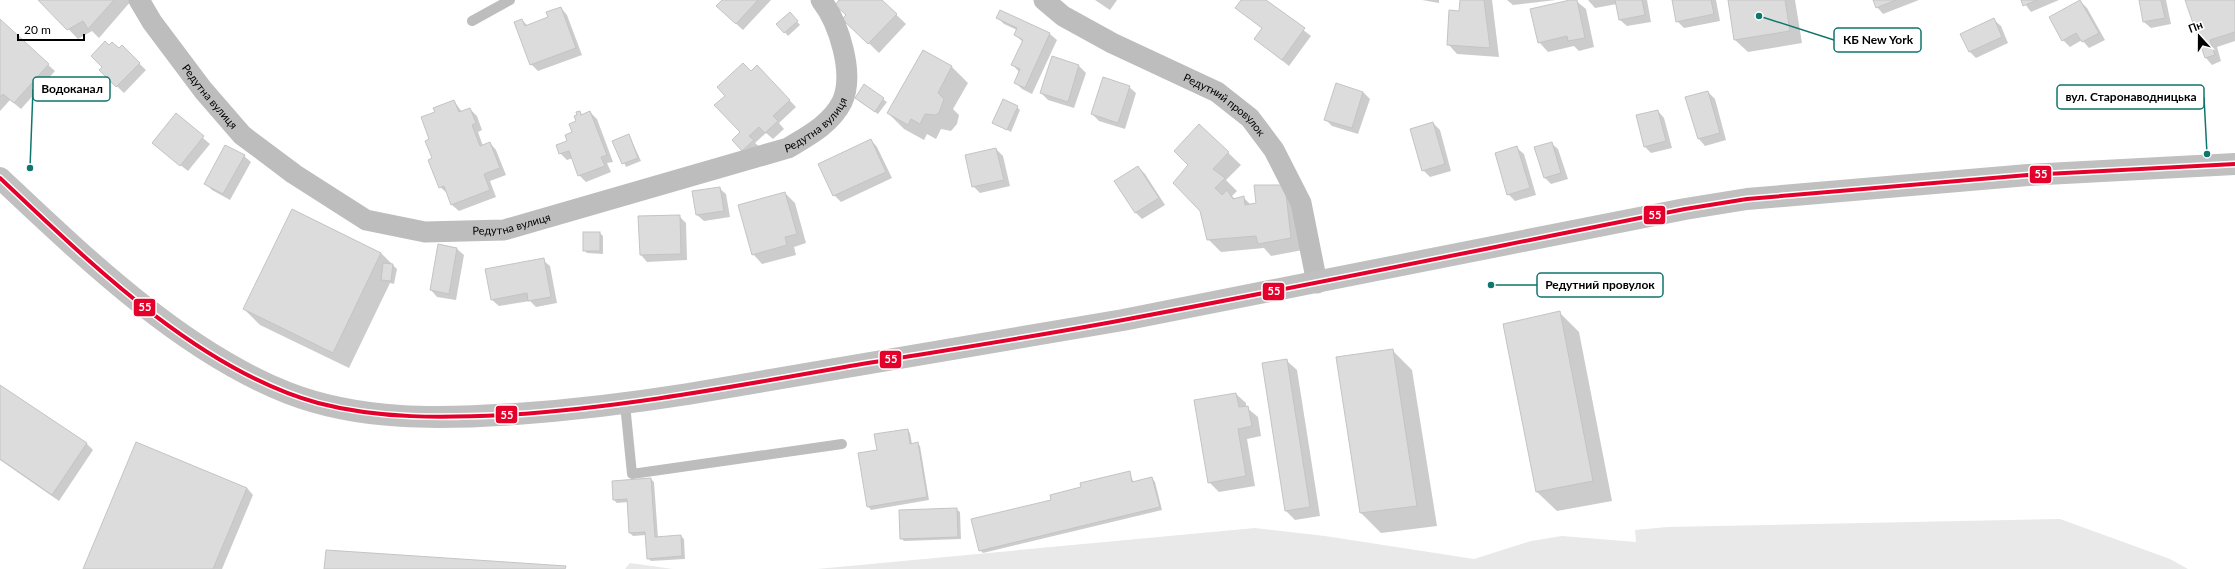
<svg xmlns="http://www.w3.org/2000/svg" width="2235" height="569" viewBox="0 0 2235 569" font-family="Lato,sans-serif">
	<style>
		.green { fill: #e9e9e9 }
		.shadow { fill: #0003 }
		.building { fill: #dcdcdc; stroke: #c4c4c4 }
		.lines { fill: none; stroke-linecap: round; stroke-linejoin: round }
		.service { stroke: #bdbdbd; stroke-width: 10 }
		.minor { stroke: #bdbdbd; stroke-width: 21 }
		.secondary { stroke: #c0c0c0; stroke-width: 22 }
		.bus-1-casing { stroke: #fff; stroke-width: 7 }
		.bus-1 { stroke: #e4002b; stroke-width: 4 }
		.labels { text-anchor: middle; stroke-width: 3; stroke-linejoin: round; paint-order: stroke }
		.street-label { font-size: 11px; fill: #000; stroke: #fff }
		.leader { fill: none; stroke: #0f766e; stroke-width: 1.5 }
		.callout-dot { fill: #0f766e; stroke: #fff; stroke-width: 1.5 }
		.callout { fill: #fff; stroke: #0f766e; stroke-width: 1.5 }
		.callout-label { font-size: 12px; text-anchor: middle; font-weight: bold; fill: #000 }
		.line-badge { stroke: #fff; stroke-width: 1.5 }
		.badge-label { font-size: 11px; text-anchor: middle; font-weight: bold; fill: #fff }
	</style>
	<rect width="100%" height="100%" fill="#fff"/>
	<!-- green -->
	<g class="green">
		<polygon points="2060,519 2170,559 2188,569 817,569 1255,528 1325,536 1474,559 1531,541 1562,536 1636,542 1635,530 1667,527"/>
		<polygon points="630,563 673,569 625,569"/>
	</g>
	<!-- shadow -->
	<g class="shadow">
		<polygon points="40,0 131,0 131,1 99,38 92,31 78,39"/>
		<polygon points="723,0 771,0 743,30 724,13"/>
		<polygon points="841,0 881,0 906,24 879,53 853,28"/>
		<polygon points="1095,0 1117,0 1110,10"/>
		<polygon points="1242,0 1265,0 1311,36 1289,66 1255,39 1263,29 1236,8"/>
		<polygon points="1422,0 1439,0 1439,3"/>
		<polygon points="1461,0 1492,0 1499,57 1457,54 1448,44 1460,12"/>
		<polygon points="1507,0 1556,0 1513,5"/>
		<polygon points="1575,0 1586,9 1594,47 1579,51 1574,46 1548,52 1539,42"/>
		<polygon points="1588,0 1647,0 1651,22 1627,26 1620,20 1617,4 1595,8"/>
		<polygon points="1673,0 1716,0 1720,21 1684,28 1677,21"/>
		<polygon points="1729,0 1795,0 1802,43 1748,52 1735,40"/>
		<polygon points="1874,0 1919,0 1883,14 1877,7"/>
		<polygon points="2022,0 2059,0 2031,12"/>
		<polygon points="2140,0 2166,0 2171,24 2151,28 2144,22"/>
		<polygon points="2186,0 2235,0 2235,41 2217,47 2221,61 2212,65 2206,58"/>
		<polygon points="2080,1 2087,8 2105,40 2089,48 2082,40 2070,47 2063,40"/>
		<polygon points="561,8 567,15 582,55 538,71 531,64 522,20 528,26 549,18"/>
		<polygon points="1001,11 1050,34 1057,40 1032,94 1022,89 1015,82 1019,72 1013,65 1023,42 1015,35 1017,30 1004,24 998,18"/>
		<polygon points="793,17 800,25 788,36 778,24"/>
		<polygon points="1994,20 2001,26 2008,43 1976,58 1970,52 1962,34"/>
		<polygon points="0,21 55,71 21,109 10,100 0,111"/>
		<polygon points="109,47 119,50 122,47 146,70 124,93 100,70 103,67"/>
		<polygon points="923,51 952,67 968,83 953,109 959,115 957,124 951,131 941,129 936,139 927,134 924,140 904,129 888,113"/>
		<polygon points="1052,58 1079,66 1086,73 1074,108 1048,100 1041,93"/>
		<polygon points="757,66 796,107 779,123 784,129 773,139 766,133 755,143 760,147 743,150 741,133 751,72"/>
		<polygon points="864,85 887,102 878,114 859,101"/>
		<polygon points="1129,87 1136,93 1125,129 1099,121 1092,114"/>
		<polygon points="1363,92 1370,99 1358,134 1332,126 1325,119"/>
		<polygon points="1708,92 1715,99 1726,140 1705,146 1699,139"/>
		<polygon points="454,101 462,112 470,109 477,116 482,130 478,132 483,146 490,143 496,150 506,175 490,181 496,197 459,211 452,205 447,193 440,187 431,140 436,113"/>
		<polygon points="1017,107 1020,110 1011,132 994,123"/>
		<polygon points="1658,111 1664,118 1672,148 1651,153 1645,147"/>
		<polygon points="579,112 583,115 590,112 597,119 613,162 607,163 611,172 586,182 579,175 573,158 567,160 560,153 573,133"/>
		<polygon points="176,115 210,144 188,171 160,149"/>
		<polygon points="1433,123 1440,130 1451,171 1430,177 1423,170"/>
		<polygon points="1199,125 1241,165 1226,180 1237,191 1232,196 1235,199 1243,197 1251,205 1257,203 1255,186 1297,198 1303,250 1271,256 1264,248 1221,252 1208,239 1189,165"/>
		<polygon points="629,135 641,161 626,167 614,141"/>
		<polygon points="871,140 877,147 892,178 841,202 834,195"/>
		<polygon points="1551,143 1558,149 1568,179 1551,184 1544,177"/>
		<polygon points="1517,148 1524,154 1536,195 1515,201 1508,194"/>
		<polygon points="996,149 1003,156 1010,186 980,193 973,186"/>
		<polygon points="244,156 251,162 230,200 212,190 206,184"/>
		<polygon points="1138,167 1145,174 1165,205 1142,219 1136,213 1116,181"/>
		<polygon points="719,188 726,194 730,217 704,221 697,215"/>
		<polygon points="785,193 795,203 806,243 794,247 796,255 762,264 753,254"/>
		<polygon points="292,210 381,253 397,269 394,284 390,283 349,368 260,325 244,309"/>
		<polygon points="679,216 686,223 687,260 647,262 641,255"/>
		<polygon points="600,233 603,236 603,254 587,253 584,250"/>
		<polygon points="439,245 457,249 464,255 456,300 437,297 431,290"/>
		<polygon points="543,260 550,266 557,303 536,307 530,301 499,306 492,300"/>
		<polygon points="1559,312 1579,332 1612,501 1557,511 1537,492"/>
		<polygon points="1392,350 1412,370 1437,526 1381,533 1361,513"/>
		<polygon points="1287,361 1297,370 1320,516 1295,520 1285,510"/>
		<polygon points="0,386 86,443 93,450 59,501 0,460"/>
		<polygon points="1236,394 1246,403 1246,407 1258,417 1261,436 1247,439 1255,486 1219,492 1209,482"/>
		<polygon points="907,430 910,433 912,444 917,443 920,446 929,500 871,510 868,506 878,451"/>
		<polygon points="1129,472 1134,483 1152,478 1155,482 1162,510 983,553 980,550 1052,501"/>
		<polygon points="651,479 654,482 658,538 681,536 684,539 685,559 651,561 648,558 646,535 633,536 630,533 628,502 617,503 614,500"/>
		<polygon points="247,488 253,495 222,569 84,569"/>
		<polygon points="956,509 960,512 961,539 904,541 901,538"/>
	</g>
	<!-- building -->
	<g class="building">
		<polygon points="38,0 114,0 88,29 83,21 67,30"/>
		<polygon points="722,0 758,0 736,24 716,6"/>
		<polygon points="839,0 882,0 897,14 868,44 842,19 846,15 835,5"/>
		<polygon points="1241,0 1266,0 1305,28 1282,60 1254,39 1262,28 1235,8"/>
		<polygon points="1460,0 1484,0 1490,48 1447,45 1449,10 1459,11"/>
		<polygon points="1570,0 1577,0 1585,38 1568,41 1567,36 1538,43 1530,9"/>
		<polygon points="1615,0 1642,0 1645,15 1619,20"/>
		<polygon points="1672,0 1711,0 1714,14 1676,22"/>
		<polygon points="1728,0 1785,0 1790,31 1734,40"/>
		<polygon points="1873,0 1896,0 1876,8"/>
		<polygon points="2021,0 2037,0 2023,6"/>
		<polygon points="2080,0 2099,33 2082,42 2076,33 2062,41 2049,17"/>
		<polygon points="2139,0 2161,0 2165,18 2143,22"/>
		<polygon points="2185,0 2235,0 2235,32 2210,40 2215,55 2205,58"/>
		<polygon points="561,7 576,48 530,65 514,22 522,19 525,26 548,17 546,12"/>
		<polygon points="1000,10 1050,33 1025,88 1014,83 1020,69 1011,65 1023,40 1014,35 1017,28 996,18"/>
		<polygon points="790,12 798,21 784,33 776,24"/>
		<polygon points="1994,18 2002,37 1969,52 1960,34"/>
		<polygon points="0,19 49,64 14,103 3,94 0,97"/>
		<polygon points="105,41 109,45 112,42 119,48 122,45 140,63 116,87 99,70 102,67 91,56"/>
		<polygon points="923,50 952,66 938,93 944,99 939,113 935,115 925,114 920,124 911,119 908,125 887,113"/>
		<polygon points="1052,56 1079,65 1068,102 1040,93"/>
		<polygon points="743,63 751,71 757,65 790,100 773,116 778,121 765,133 759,127 749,136 754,140 742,151 732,140 740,132 714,105 725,96 717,87"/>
		<polygon points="1103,77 1130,86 1118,123 1091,114"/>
		<polygon points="1336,83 1363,92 1352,128 1324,120"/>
		<polygon points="864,84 884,98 875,112 855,98"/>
		<polygon points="1708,91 1720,133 1698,139 1685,97"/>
		<polygon points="1003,99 1018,106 1007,130 992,123"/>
		<polygon points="454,100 459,112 470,108 476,123 472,125 480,146 490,142 500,168 484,174 490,190 451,205 444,186 439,188 428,160 432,158 425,141 429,139 421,117 435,112 433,108"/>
		<polygon points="1658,110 1666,141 1644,147 1636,115"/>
		<polygon points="580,111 581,115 590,111 607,155 601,157 605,166 578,176 569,151 559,154 556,145 567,141 565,135 572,132 569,124 576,121 574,116 577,115 576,112"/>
		<polygon points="176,113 204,136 180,166 152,143"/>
		<polygon points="1433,122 1445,164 1422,171 1410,129"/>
		<polygon points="1199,124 1229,152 1213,169 1225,178 1215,188 1222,195 1227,190 1233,199 1244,196 1245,205 1256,203 1254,185 1285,185 1291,238 1258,244 1256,236 1207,240 1200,211 1173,183 1188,165 1174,151"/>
		<polygon points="629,134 638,158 622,164 612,141"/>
		<polygon points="871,139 886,172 833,196 818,164"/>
		<polygon points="1552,142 1561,173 1544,178 1534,147"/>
		<polygon points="225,145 245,155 223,194 204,184"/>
		<polygon points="1517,146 1530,188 1507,195 1495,153"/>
		<polygon points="996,148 1004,180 972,187 965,155"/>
		<polygon points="1138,166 1159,198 1135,213 1114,181"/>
		<polygon points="720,187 724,211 696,215 692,191"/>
		<polygon points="785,192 797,234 785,237 787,245 752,255 738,205"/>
		<polygon points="292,209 381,253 333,353 243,309"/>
		<polygon points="680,215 681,254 640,255 638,216"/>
		<rect x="583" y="232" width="17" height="19"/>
		<polygon points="438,244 457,248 449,294 430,290"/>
		<polygon points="544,258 551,297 528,301 527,293 491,300 485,269"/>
		<polygon points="383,263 393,264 391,281 381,280"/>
		<polygon points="1560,311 1593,481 1536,492 1503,324"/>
		<polygon points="1393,349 1417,506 1360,513 1336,357"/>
		<polygon points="1287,359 1310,507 1285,511 1262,363"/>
		<polygon points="0,385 87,443 52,495 0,459"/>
		<polygon points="1236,393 1239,407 1248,406 1252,426 1238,429 1246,476 1208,483 1194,400"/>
		<polygon points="908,429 910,444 918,442 927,497 867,507 858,453 877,450 874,434"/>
		<polygon points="136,442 247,488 213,569 83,569"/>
		<polygon points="1130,471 1132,482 1152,477 1160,507 979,551 971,519 1051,500 1050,495 1081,487 1080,483"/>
		<polygon points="651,478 655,537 681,535 682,556 647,559 645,532 629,533 627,499 613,500 612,481"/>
		<polygon points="957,508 958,537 900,539 899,510"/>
		<polygon points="326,550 566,566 565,569 324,569"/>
	</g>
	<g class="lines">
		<!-- service -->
		<g class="service">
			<polyline points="472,21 510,0"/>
			<polyline points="625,404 632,474 842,444"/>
		</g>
		<!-- minor -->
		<g class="minor">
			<path id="s1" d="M 139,0 L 152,22 L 203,90 L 242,135 L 294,174 L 366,220 L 425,232 L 504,230 L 788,148 C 808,136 831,124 842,102 C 855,74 839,23 821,0"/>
			<path id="s2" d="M 1044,0 L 1063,16 L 1112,43 L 1217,92 L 1250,118 L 1274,150 L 1301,203 L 1317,283"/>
		</g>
		<!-- secondary -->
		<path class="secondary" d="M 0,178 C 83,256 181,351 288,393 C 360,421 440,419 516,414 C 574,410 631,403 688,394 L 1123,320 L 1685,209 L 1747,199 L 2028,175 L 2235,164"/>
		<defs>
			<path id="bus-1" d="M 0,178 C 89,262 198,370 318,403 C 379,419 443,418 505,415 C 621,408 736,386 850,366 C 941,351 1033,337 1123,320 C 1311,285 1498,246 1685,209 L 1747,199 L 2028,175 L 2235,164"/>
		</defs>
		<!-- bus-1 casing -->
		<use href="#bus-1" class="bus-1-casing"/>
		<!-- bus-1 -->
		<use href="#bus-1" class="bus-1"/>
	</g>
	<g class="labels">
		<!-- street labels -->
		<g class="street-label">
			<text dy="4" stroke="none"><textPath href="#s1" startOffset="120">Редутна вулиця</textPath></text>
			<text dy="4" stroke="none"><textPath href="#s2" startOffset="210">Редутний провулок</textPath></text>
			<text dy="4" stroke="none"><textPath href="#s1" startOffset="792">Редутна вулиця</textPath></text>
			<text dy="4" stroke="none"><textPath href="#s1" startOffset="468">Редутна вулиця</textPath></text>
		</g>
	</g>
	<!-- callouts -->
	<path class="leader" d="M1759 16L1834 40M30 168L33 89M2207 154L2204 97M1491 285L1537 285"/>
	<g class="callout-dot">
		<circle cx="1759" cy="16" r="4"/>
		<circle cx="30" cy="168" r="4"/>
		<circle cx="2207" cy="154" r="4"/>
		<circle cx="1491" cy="285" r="4"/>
	</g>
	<g class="callout">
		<rect x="1834" y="28" width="87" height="24" rx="4"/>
		<rect x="33" y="77" width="77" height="24" rx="4"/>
		<rect x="2057" y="85" width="147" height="24" rx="4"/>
		<rect x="1537" y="273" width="126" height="24" rx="4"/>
	</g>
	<g class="callout-label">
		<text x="1878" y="44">КБ New York</text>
		<text x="72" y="93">Водоканал</text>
		<text x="2131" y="101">вул. Старонаводницька</text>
		<text x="1600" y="289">Редутний провулок</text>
	</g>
	<g class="line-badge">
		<rect x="2029" y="165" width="23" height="19" rx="4" fill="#e4002b"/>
		<rect x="1643" y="205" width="23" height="20" rx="4" fill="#e4002b"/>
		<rect x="1262" y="282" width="23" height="19" rx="4" fill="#e4002b"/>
		<rect x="133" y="298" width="23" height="19" rx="4" fill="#e4002b"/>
		<rect x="879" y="350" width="23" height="19" rx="4" fill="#e4002b"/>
		<rect x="495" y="405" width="23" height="19" rx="4" fill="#e4002b"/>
	</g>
	<g class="badge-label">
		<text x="2041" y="178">55</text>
		<text x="1655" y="219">55</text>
		<text x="1274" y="295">55</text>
		<text x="145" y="311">55</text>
		<text x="891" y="363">55</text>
		<text x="507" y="419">55</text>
	</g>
	<!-- north arrow -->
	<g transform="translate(2199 36) rotate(339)" stroke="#ffffff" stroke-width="3" paint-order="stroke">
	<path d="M0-3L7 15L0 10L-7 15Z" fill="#000000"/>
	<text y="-6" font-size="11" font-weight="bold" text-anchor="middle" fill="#000000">Пн</text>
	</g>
	<!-- scale -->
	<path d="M18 34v6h66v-6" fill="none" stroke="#000000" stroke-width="2"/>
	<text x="24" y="34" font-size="12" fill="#000000" stroke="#ffffff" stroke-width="3" paint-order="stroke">20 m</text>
</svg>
